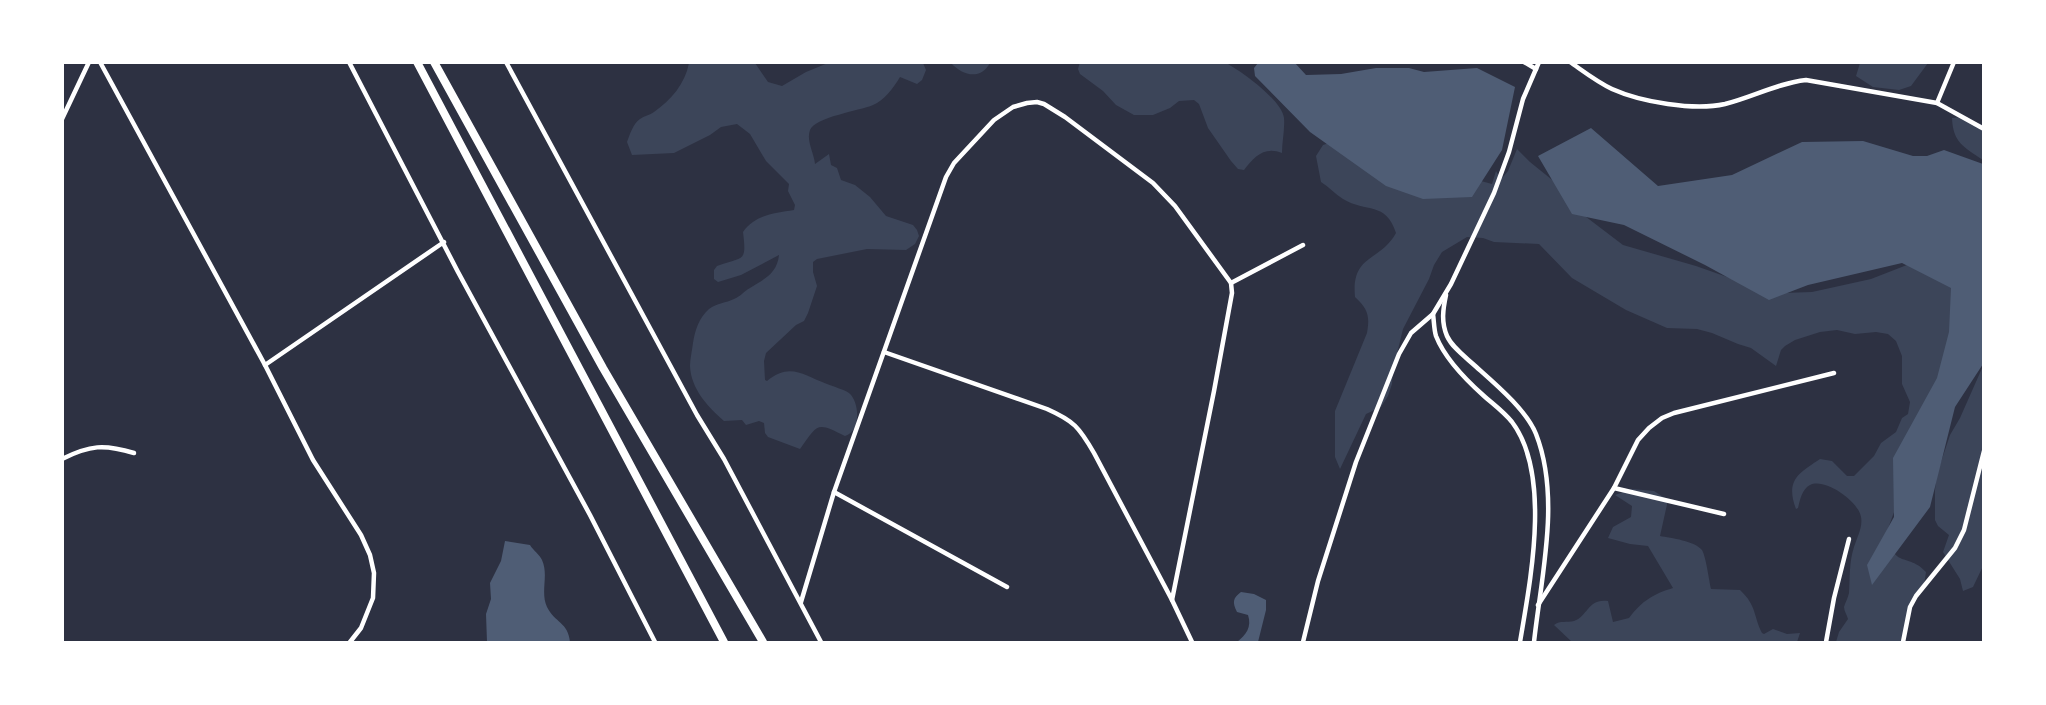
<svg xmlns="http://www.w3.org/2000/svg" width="2046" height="705" viewBox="0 0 2046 705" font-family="'Fira Sans',sans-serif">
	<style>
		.green { fill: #3c4559 }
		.water { fill: #4f5d75 }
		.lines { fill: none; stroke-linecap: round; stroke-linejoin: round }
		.minor { stroke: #fff; stroke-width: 4.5 }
		.motorway { stroke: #fff; stroke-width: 8 }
	</style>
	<rect width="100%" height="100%" fill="#2d3142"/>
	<!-- green -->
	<g class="green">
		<path d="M 1080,62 L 1226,63 C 1241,71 1282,100 1284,118 C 1285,129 1282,142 1282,153 C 1264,146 1254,157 1244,170 L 1238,169 L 1231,161 L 1208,128 L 1199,104 L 1194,100 L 1179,101 L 1170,108 L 1153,115 L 1134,115 L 1116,105 L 1103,91 L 1080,74 L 1078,69 Z"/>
		<path d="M 689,63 L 755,63 L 768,82 L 782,86 L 806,72 L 828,63 L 923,63 L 926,70 L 922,80 L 917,84 L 900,77 C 894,87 884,101 873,105 C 859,111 815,117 810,130 C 806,141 814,153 815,164 L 829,154 L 831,165 L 837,168 L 841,180 L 855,185 L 870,197 L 886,216 L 913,225 L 917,230 L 919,236 L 915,244 L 906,250 L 867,249 L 817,259 L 813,262 L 813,272 L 817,286 L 808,313 L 804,321 L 796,325 L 766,353 L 764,361 L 765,380 L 767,381 C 790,362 803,375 827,384 C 834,387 843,389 849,393 C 860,402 861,432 845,436 C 816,421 818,424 800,449 L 768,437 L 765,433 L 764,423 L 759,421 L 746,425 L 742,420 L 724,421 C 708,407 691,389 690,366 C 690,359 692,351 693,343 C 695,330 699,318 709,309 C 717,303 726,303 734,299 C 740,297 744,291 750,288 C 764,279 777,274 779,255 L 741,275 L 718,282 L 714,279 L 714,270 L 717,266 C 743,256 747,264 743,232 C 755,215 774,213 794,210 L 795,205 L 788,191 L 789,184 L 766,161 L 750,134 L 737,124 L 721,127 L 710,135 L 674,153 L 632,155 L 627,142 C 630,134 633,124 640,119 C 644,116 650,115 654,112 C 671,100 685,84 689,63 Z"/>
		<path d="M 951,63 L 951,62 L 990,63 C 980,81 962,75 951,63 Z"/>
		<polygon points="1860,63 1860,62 1928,63 1911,86 1899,90 1873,87 1856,76"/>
		<path d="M 1963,117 L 1983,125 L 1983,160 C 1964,147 1953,143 1952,118 Z"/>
		<path d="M 1335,141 L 1492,184 L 1496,171 L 1500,178 L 1503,177 L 1508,171 L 1517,149 L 1530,162 L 1556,183 L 1577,210 L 1623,245 L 1696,266 L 1764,290 L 1783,293 L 1812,292 L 1871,279 L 1912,263 L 1948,279 L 1964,325 L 1887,531 C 1892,570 1908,552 1926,572 L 1924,585 L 1911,600 L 1905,642 L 1836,642 L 1839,632 L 1848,619 C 1847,615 1844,611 1844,607 C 1845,603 1848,598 1849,593 C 1850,577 1849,562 1854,547 C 1857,537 1863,527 1861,517 C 1859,502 1825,477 1810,485 C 1802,489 1800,500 1798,508 L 1796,509 C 1785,480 1799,473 1820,459 L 1832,461 L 1847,476 L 1854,476 L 1874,456 L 1881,443 L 1896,432 L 1902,418 L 1908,414 L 1910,402 L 1902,384 L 1902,356 L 1896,341 L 1888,334 L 1876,332 L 1855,334 L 1837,330 L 1820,332 L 1795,340 L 1785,346 L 1781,350 L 1776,366 L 1751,348 L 1738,344 L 1712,333 L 1697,329 L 1667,328 L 1626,310 L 1572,278 L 1539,244 L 1494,242 L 1483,238 L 1467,237 L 1442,252 L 1434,265 L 1429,279 L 1403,329 L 1393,370 L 1392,384 L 1388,396 L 1381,407 L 1366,414 L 1340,469 L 1335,457 L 1335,411 L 1367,333 C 1370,316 1368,309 1355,297 C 1351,254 1380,262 1396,233 C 1386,201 1366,213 1343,199 C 1335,194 1329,187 1321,182 L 1316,156 L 1323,145 Z"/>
		<polygon points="1983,366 1984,564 1973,587 1963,591 1960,579 1943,552 1949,535 1938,526 1935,520 1935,490 1937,474 1950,435 1960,418"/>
		<path d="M 1632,489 L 1654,491 L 1668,500 L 1660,536 C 1671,538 1695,541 1702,550 C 1706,557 1709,580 1711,589 L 1740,590 C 1757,606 1753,615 1762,633 L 1764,634 L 1773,629 L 1787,634 L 1800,633 L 1797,642 L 1675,642 L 1665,641 L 1652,642 L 1572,642 L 1554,625 C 1560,620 1567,623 1574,621 C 1588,616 1588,598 1608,601 L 1613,622 L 1629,618 C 1642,601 1653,594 1673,588 L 1648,546 L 1630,544 L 1608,538 L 1613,527 L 1631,517 L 1632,506 L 1615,495 Z"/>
	</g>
	<!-- water -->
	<g class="water">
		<polygon points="1258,63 1295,63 1306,75 1341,74 1376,68 1409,68 1424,72 1477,68 1515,87 1502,150 1472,197 1423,199 1386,186 1310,132 1255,76 1254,68"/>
		<polygon points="1591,128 1658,186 1732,175 1802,142 1863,141 1913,156 1927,156 1944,150 1983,164 1983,364 1955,407 1930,507 1872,585 1867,565 1894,517 1893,458 1937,378 1949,332 1951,288 1902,263 1808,285 1769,300 1705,265 1624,225 1572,214 1538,156"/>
		<path d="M 505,541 L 530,545 C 533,550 540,555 542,560 C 549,575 540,592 547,607 C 555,623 568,622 570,642 L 487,642 L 486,614 L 491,599 L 490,583 L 501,561 Z"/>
		<path d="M 1241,592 L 1254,594 L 1266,600 L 1266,610 L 1258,642 L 1237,642 C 1246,635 1252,627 1248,615 L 1237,612 C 1232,602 1233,598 1241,592 Z"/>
	</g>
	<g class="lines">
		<!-- minor -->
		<g class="minor">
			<polyline points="100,62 265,365 313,460 361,535 370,555 374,573 373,598 361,628 350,642"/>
			<polyline points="349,62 458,272 590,515 655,642"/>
			<polyline points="506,62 697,415 724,459 821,642"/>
			<polyline points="1524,62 1536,69"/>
			<path d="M 1570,62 C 1583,71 1597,82 1612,89 C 1641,102 1694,111 1725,104 C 1753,97 1778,83 1806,80 L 1937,103 L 1984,129"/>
			<polyline points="1937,103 1954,62"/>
			<polyline points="62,119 89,62"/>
			<polyline points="1231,283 1303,245"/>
			<path d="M 1446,295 C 1443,309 1441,322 1447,336 C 1452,347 1464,356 1473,364 C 1493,382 1526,409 1536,434 C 1561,498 1541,577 1534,642"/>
			<path d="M 1433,314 C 1434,321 1434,330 1436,336 C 1445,359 1466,380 1484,396 C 1493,404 1504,412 1512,422 C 1552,475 1530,582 1520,642"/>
			<path d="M 884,352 L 1047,409 C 1074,421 1079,427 1094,453 L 1172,600 L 1192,642"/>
			<polyline points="265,365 444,242"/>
			<path d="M 62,459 C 90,445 104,444 134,453"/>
			<polyline points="1614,488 1724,514"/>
			<polyline points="834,492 1007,587"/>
			<polyline points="801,602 834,492 946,177 954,163 994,120 1013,107 1027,103 1037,102 1044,104 1065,117 1153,183 1175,206 1231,283 1232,293 1214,391 1172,600"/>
			<polyline points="1538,605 1614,488 1638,440 1649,428 1662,418 1674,413 1834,373"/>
			<polyline points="1303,642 1318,581 1356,462 1399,354 1411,333 1433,314 1451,284 1494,193 1509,152 1523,99 1539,62"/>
			<polyline points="1826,642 1834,598 1849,539"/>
			<polyline points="1903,642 1910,607 1916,596 1955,548 1964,530 1984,451"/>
		</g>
		<!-- motorway -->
		<g class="motorway">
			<polyline points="417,62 724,642"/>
			<polyline points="434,62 603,368 763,642"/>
		</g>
	</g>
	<!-- border -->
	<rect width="2046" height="705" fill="none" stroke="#ffffff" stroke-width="128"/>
</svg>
